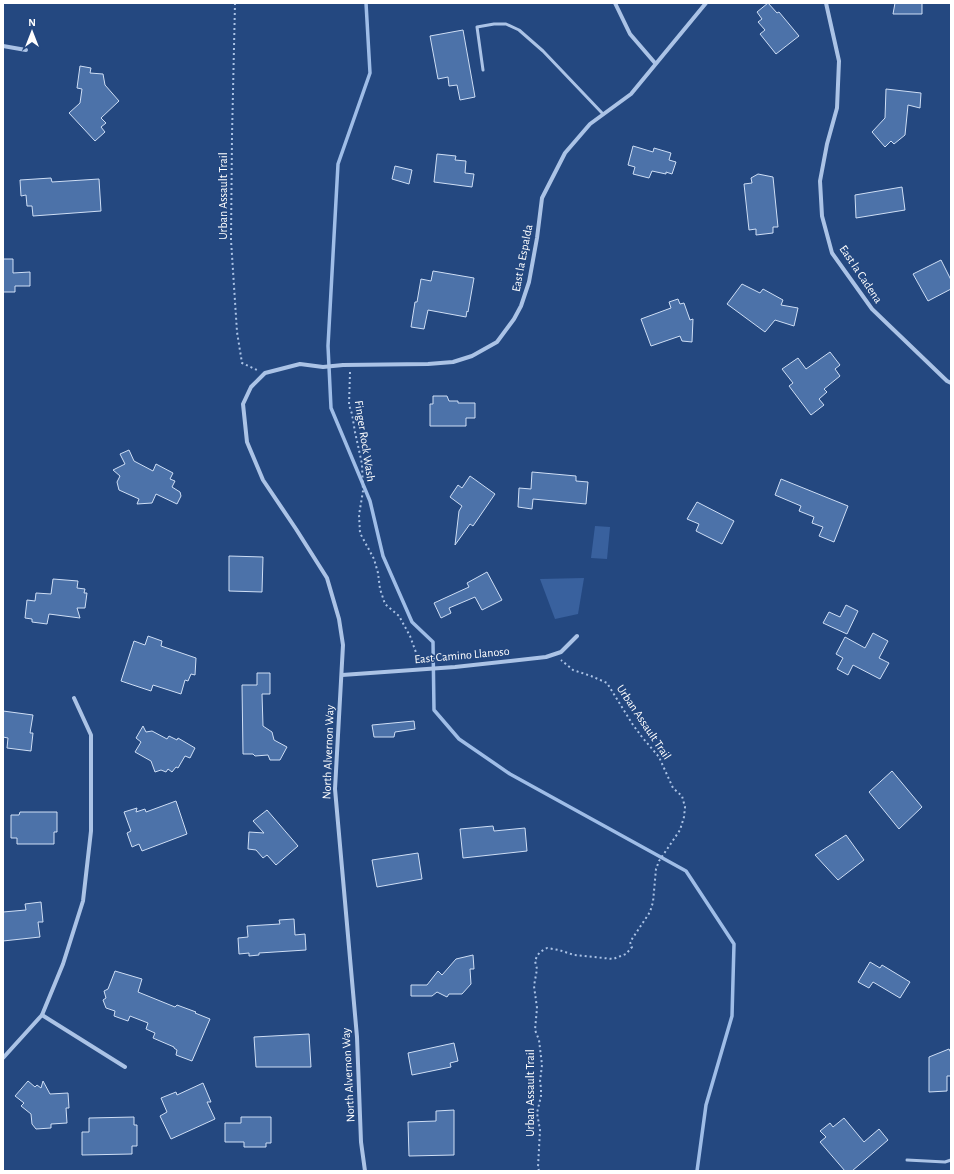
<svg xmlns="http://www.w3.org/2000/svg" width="954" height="1174" viewBox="0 0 954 1174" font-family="'Alegreya Sans',sans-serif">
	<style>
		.green { fill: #39619e }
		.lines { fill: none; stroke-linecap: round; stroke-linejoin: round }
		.stream { stroke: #9fbde7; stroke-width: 3.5 }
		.building { fill: #4c72a9; stroke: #cedef5 }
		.path { stroke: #abc3e6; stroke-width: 2; stroke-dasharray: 2 3; stroke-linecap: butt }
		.service { stroke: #abc3e6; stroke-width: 3 }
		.minor { stroke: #abc3e6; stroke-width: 4 }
		.labels { text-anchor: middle; stroke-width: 3; stroke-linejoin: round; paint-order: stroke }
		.street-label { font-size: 12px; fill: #fff; stroke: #244880 }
	</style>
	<rect width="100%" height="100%" fill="#244880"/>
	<!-- green -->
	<g class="green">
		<polygon points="595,526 610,527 607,559 591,558"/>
		<polygon points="584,578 578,614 555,619 540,579"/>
	</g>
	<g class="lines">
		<!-- stream -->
		<polyline class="stream" points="366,3 370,73 338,164 328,346 331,408 370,501 383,556 412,622 433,642 434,710 459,739 510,774 686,871 734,944 732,1016 706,1105 697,1171"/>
	</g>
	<!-- building -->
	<g class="building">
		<polygon points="768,3 777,13 779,12 799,36 776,54 760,34 765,30 758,22 762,19 757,12"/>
		<polygon points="895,3 922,3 922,14 893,14"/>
		<polygon points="463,30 475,97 460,100 457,85 449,86 448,77 438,79 430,36"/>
		<polygon points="80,66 91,68 90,73 103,74 105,85 119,101 101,118 106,123 101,127 105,132 95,141 69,113 80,103 82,89 77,88"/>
		<polygon points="886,89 921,93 920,108 908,105 905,135 894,144 891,141 885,147 872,132 885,118"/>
		<polygon points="633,146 653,152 654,148 671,153 669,160 676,162 672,174 666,172 666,174 652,171 649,178 633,174 635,167 628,165"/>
		<polygon points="437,154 456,156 455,160 466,161 465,173 474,174 472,187 434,182"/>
		<polygon points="395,166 412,170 409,184 392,179"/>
		<polygon points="758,174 773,177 778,227 773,227 773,233 756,235 756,229 749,230 744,184 752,183 751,178"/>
		<polygon points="51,178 52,182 99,179 101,211 33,216 32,206 27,206 26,195 21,196 20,180"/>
		<polygon points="902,187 905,210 856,218 855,195"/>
		<polygon points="3,259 13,259 13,273 30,272 30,286 15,286 15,292 3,292"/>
		<polygon points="941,260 951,280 951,289 928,301 913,274"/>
		<polygon points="433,271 474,278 468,312 467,311 466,317 428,310 424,329 411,327 415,302 417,302 421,279 431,281"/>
		<polygon points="742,284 760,293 763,289 783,300 781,305 798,308 794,326 775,320 765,332 727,304"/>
		<polygon points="678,299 680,304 684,303 690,320 693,319 692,342 682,341 680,336 651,346 641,319 671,308 669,302"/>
		<polygon points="830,352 840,365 835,369 840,376 824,389 827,392 819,399 824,405 811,415 789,386 793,383 782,369 798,358 806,369"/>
		<polygon points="433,396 447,396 449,401 458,401 458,403 475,403 475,418 466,418 466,426 430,426 430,404 433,404"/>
		<polygon points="129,450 134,461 153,471 156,464 173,473 170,479 175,481 172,487 180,492 181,496 177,504 156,494 152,503 137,504 139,499 119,490 117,482 120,476 113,470 125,464 120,454"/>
		<polygon points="532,472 576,476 576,481 588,482 586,504 533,499 532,509 518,507 519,488 531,489"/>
		<polygon points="470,476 495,494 473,526 470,524 455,545 459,511 462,506 450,497 458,485 462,488"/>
		<polygon points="781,479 848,506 834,542 819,536 823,527 812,523 814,517 799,511 801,506 775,495"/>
		<polygon points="697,502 734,521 722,544 696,531 699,524 687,519"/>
		<polygon points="229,556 263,557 262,592 229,591"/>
		<polygon points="487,572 502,600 482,610 475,597 449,608 451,613 441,618 434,603 469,587 467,583"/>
		<polygon points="53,579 78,581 77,588 85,589 84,593 87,593 85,608 77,608 80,618 49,614 47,624 32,622 32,619 25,618 27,600 35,601 36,593 51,594"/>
		<polygon points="846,605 858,611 847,634 823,623 829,612 840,617"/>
		<polygon points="873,633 888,641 879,658 889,663 880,679 853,665 848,675 837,669 843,658 836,654 845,637 865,648"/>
		<polygon points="148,636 162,641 161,646 196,658 195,675 191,674 188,681 185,680 181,694 153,685 151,691 121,681 134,641 145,645"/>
		<polygon points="257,673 270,673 270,694 262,694 263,726 272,732 274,740 287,747 280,760 270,760 268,755 255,756 253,754 243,754 242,685 257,685"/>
		<polygon points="3,711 33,715 30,733 33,733 31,751 7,748 8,738 3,737"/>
		<polygon points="414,721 415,729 395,732 394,737 374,737 372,725"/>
		<polygon points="143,726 146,732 152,731 167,739 169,736 177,740 178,738 195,748 190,758 185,756 178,768 176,767 172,772 168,769 166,772 161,770 155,772 151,761 135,752 141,742 136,738"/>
		<polygon points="892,771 922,807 899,829 869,792"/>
		<polygon points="176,801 187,834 142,851 139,844 132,847 127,833 131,831 124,812 137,808 136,812 145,809 146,812"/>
		<polygon points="267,810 298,846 276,865 267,855 263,858 256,850 248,849 249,832 264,833 253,821"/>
		<polygon points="20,812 57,812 57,832 54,832 54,844 17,844 17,838 11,838 11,815 19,815"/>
		<polygon points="493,826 494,831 525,828 527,851 463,858 460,829"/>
		<polygon points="846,835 864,860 838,880 815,855"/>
		<polygon points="418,853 422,879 377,887 372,860"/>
		<polygon points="41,902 43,922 38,922 40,937 3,941 3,912 26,910 25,904"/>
		<polygon points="294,919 295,935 305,934 306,950 259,953 259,955 249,956 249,953 239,954 238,938 248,937 247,926 280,924 279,920"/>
		<polygon points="473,955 474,969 470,969 471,984 462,994 449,994 447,997 437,992 432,996 411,996 411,985 427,985 438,971 442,975 456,959"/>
		<polygon points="870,962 880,968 882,965 910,982 900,998 873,982 869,988 858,982"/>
		<polygon points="115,971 142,979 138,992 175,1007 177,1005 196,1012 195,1013 210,1019 192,1061 176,1055 177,1050 174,1048 174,1047 153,1038 155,1033 146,1029 148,1023 130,1016 128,1021 114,1016 115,1011 106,1008 103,1000 106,998 104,991 108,989"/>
		<polygon points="309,1034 311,1067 256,1067 254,1037"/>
		<polygon points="454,1043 458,1061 450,1063 451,1067 412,1075 408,1053"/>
		<polygon points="949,1049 951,1053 951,1076 947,1076 947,1091 929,1092 929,1057"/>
		<polygon points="28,1081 35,1087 37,1085 41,1088 43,1081 50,1094 68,1093 69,1108 66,1108 67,1123 51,1124 51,1128 36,1129 32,1124 31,1114 21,1106 24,1103 15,1096"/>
		<polygon points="203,1083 211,1102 207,1102 215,1119 171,1139 160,1116 167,1112 161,1098 176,1092 177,1095"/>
		<polygon points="454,1110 454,1155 409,1156 408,1122 436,1121 436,1111"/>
		<polygon points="134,1117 134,1125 137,1125 137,1146 132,1146 132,1154 82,1155 82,1132 89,1132 89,1118"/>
		<polygon points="241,1117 271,1117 271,1143 266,1143 266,1147 244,1147 244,1142 225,1142 225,1123 241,1123"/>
		<polygon points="844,1118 864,1142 879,1129 888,1140 852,1171 845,1171 820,1142 826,1137 820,1131 830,1123 833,1127"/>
	</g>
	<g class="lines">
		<!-- path -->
		<g class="path">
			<polyline points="235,3 232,136 231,240 237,332 242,363 257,370"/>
			<polyline points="350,372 349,405 352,414 355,432 362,464 363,491 359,515 360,533 374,559 378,573 380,589 385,604 399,616 410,636 418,658 426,660"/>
			<polyline points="539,1171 538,1167 540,1130 537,1113 541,1096 541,1088 540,1081 542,1065 539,1040 535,1030 537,1008 534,986 537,969 535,961 537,956 540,952 547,948 559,950 574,955 613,959 626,954 632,947 630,942 650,912 653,902 656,869 659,861 680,830 684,817 685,807 682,796 673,788 659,757 642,737 633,725 607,683 591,676 573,670 561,660"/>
		</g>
		<!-- service -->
		<g class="service">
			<polyline points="483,70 477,27 494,24 506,24 519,30 543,51 603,114"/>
			<polyline points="907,1160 945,1162 951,1160"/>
		</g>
		<!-- minor -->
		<g class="minor">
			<polyline points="615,3 630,34 655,63"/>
			<polyline points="826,3 839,61 837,108 827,144 820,181 822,216 832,253 872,309 947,381 951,383"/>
			<polyline points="3,46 26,50"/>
			<polyline points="342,675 455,667 546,657 561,652 577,636"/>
			<polyline points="42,1015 125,1067"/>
			<polyline points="3,1058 42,1015 63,964 83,901 91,831 91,735 74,698"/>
			<polyline points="365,1171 361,1142 357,1037 335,789 343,645 339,619 327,578 296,529 263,480 247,442 243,404 251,387 265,373 300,364 323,367 343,365 428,364 453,362 472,356 497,342 514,319 521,306 529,282 537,238 542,198 565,153 590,124 631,94 706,3"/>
		</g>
	</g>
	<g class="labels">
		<!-- street labels -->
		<g class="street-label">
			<text transform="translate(223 196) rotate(-90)" y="4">Urban Assault Trail</text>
			<text transform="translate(522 258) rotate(-79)" y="4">East la Espalda</text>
			<text transform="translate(861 274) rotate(56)" y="4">East la Cadena</text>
			<text transform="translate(365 441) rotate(81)" y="4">Finger Rock Wash</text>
			<text transform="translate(462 655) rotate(-5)" y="4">East Camino Llanoso</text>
			<text transform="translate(644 722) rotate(56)" y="4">Urban Assault Trail</text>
			<text transform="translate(328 752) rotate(-88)" y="4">North Alvernon Way</text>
			<text transform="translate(348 1075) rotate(-93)" y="4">North Alvernon Way</text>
			<text transform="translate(530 1093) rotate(-90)" y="4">Urban Assault Trail</text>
		</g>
	</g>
	<!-- border -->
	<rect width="954" height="1174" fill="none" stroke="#ffffff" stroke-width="8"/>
	<!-- north arrow -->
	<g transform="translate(32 32)" stroke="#244880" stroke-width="3" paint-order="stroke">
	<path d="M0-3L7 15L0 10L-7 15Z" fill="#ffffff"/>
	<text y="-6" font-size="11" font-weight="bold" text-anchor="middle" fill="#ffffff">N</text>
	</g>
</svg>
